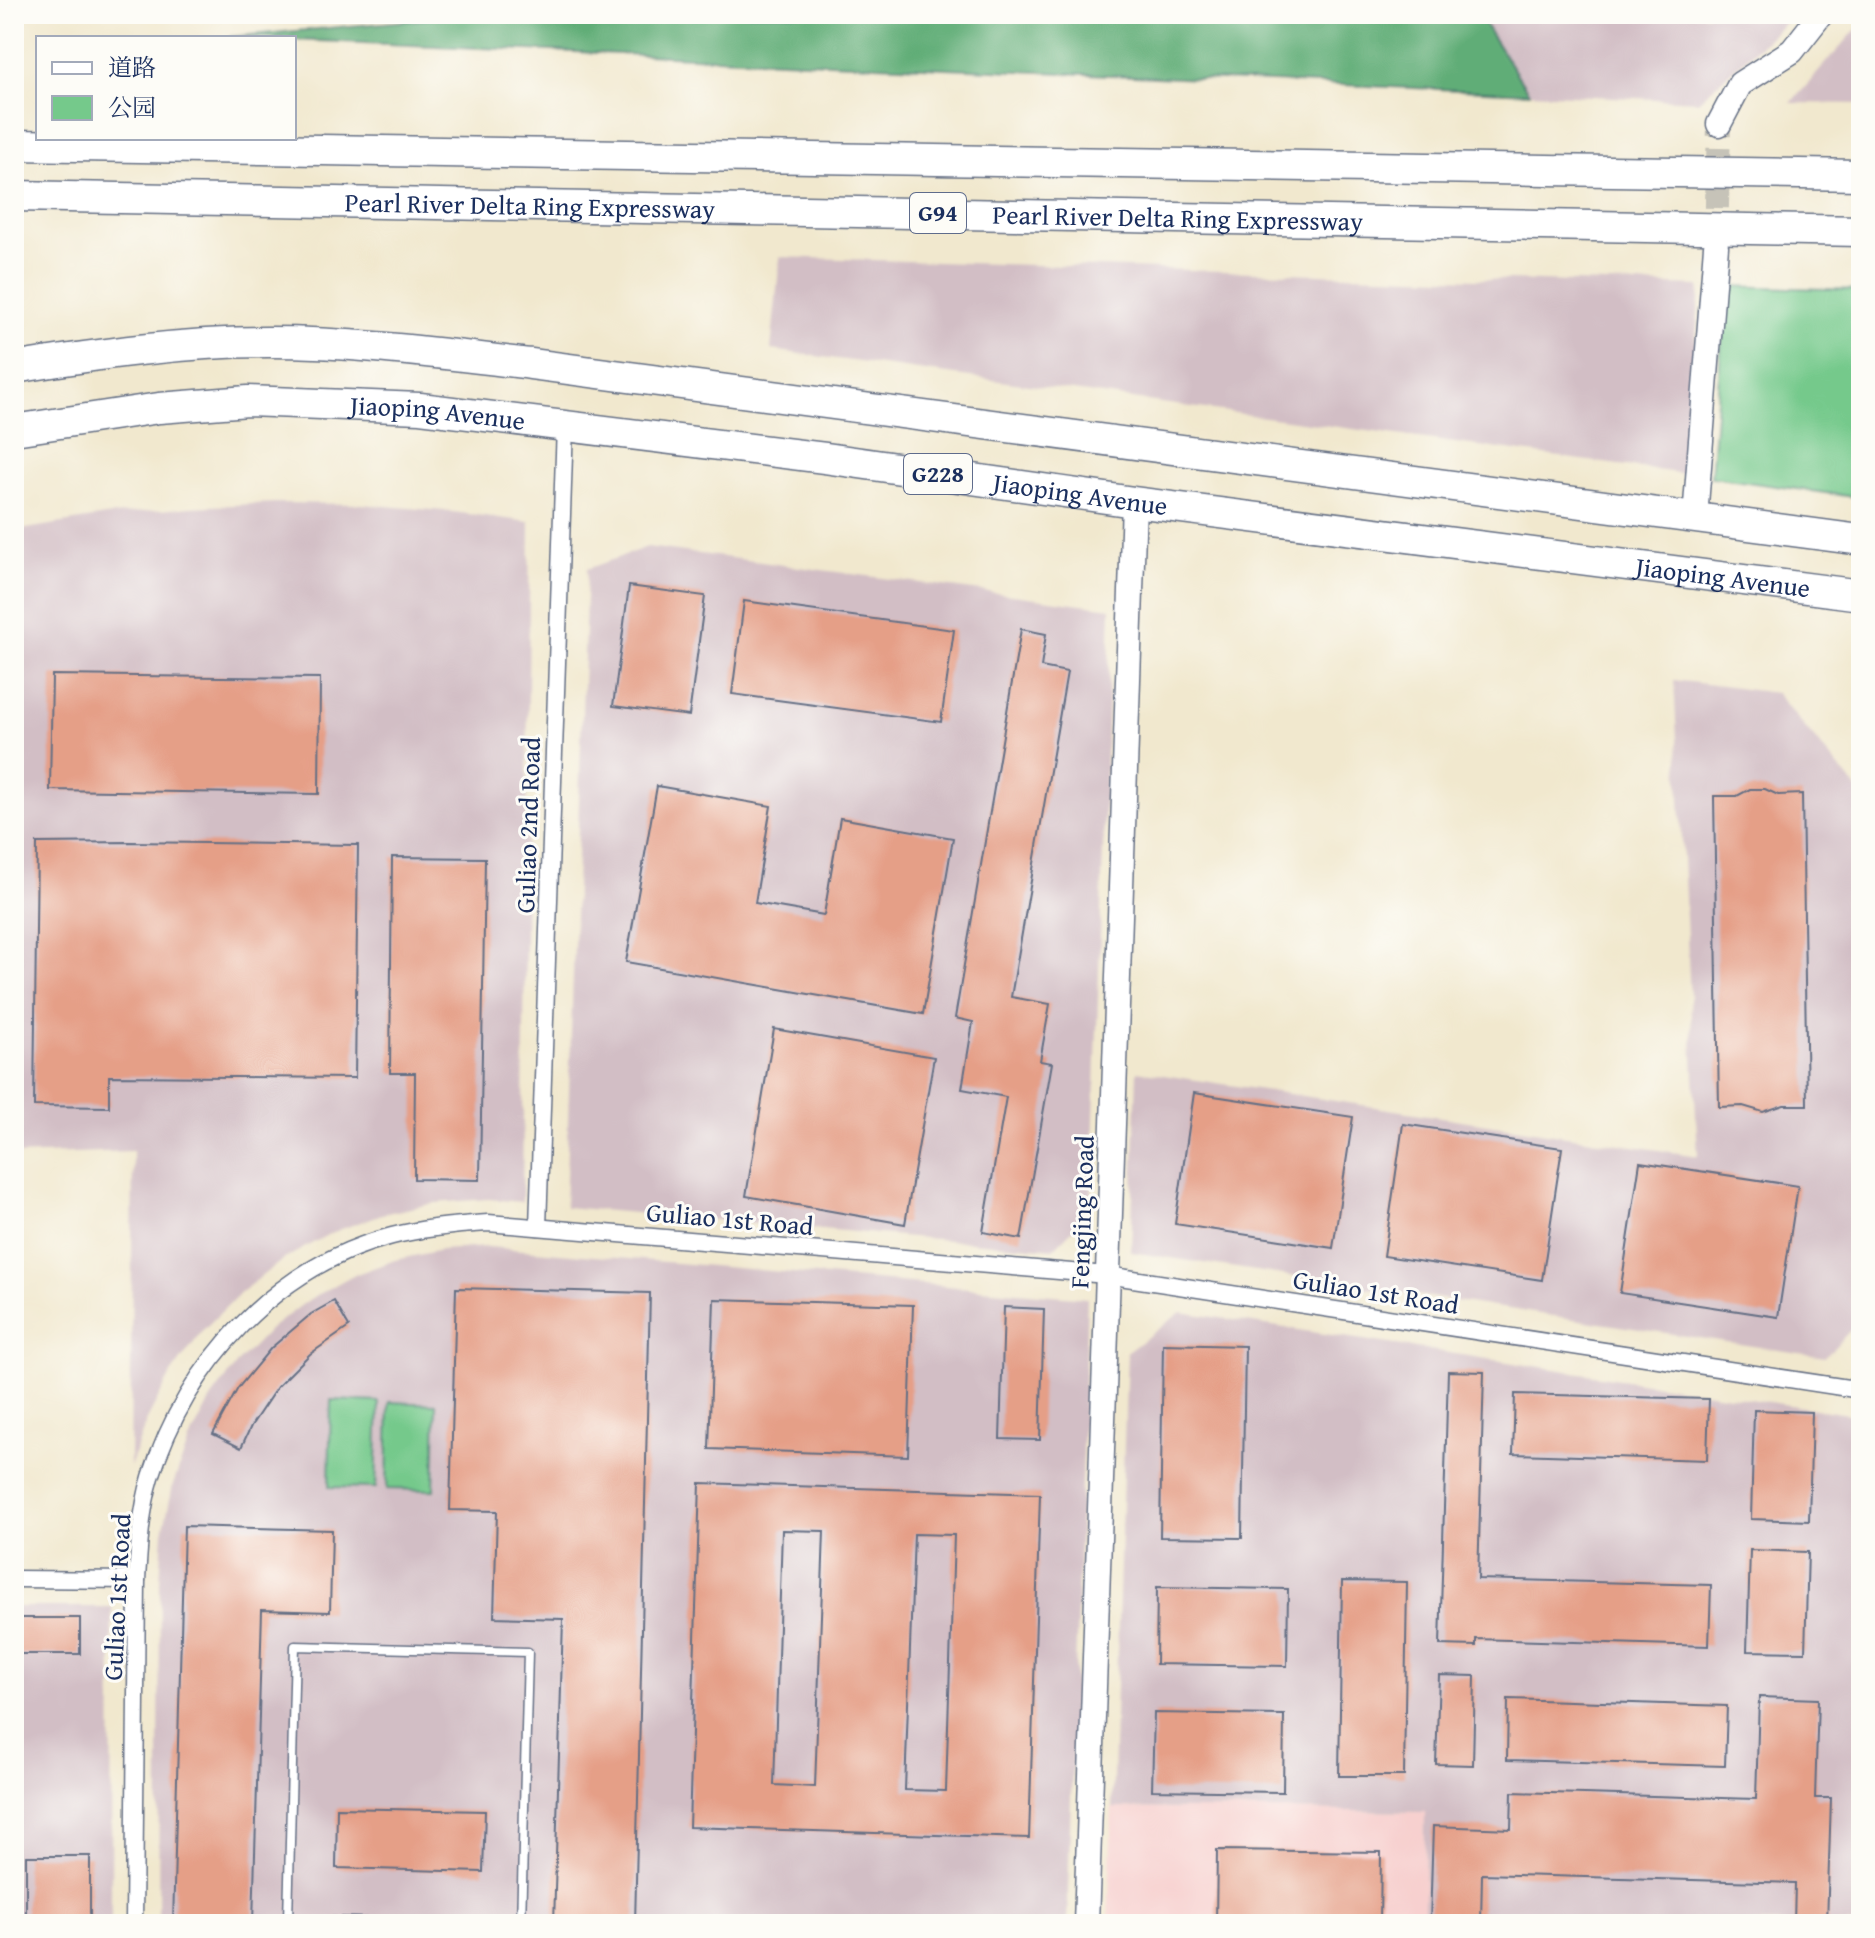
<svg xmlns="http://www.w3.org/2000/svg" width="1875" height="1938" viewBox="0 0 1875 1938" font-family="'Gentium Book Plus','Noto Serif SC',serif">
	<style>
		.built { fill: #f7d0cf }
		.industrial { fill: #d2bec5 }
		.green { fill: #75c98b; stroke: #487c74; stroke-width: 2 }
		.forest { fill: #60ad77; stroke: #3e6e6a; stroke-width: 2 }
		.building { fill: #e59f87; fill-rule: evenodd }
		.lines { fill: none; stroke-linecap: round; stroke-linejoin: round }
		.secondary-tunnel { stroke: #c6c3b8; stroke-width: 24; stroke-dasharray: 24 12; stroke-linecap: butt }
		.lane-casing { stroke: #667085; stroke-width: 11 }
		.street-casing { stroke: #667085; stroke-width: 19 }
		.secondary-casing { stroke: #667085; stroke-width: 27 }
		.highway-casing { stroke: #667085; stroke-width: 33 }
		.lane { stroke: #fff; stroke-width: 8 }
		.street { stroke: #fff; stroke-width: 16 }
		.secondary { stroke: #fff; stroke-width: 24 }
		.highway { stroke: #fff; stroke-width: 30 }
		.labels { text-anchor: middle; stroke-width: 6; stroke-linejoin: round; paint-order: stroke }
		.shield { fill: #fdfcf7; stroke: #5f6c8c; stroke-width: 2 }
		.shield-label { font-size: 24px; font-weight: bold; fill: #1b2f5e }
		.street-label { font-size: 26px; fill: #1b2f5e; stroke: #fdfcf7 }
	</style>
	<rect width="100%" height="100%" fill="#fdfcf7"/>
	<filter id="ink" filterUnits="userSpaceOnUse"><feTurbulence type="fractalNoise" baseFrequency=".0125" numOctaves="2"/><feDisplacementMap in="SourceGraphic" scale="16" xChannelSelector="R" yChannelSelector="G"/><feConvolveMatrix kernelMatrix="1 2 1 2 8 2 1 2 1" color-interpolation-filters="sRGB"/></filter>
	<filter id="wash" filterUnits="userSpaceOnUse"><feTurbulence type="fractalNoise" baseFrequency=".006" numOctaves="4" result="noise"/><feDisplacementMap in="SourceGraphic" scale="32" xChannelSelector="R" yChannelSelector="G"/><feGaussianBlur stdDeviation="1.8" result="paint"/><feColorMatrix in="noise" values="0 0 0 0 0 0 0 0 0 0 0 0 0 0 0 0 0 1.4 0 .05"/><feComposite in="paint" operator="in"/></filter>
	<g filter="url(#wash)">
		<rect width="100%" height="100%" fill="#f1e8ce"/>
		<!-- built -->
		<polygon class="built" points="1112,1808 1425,1812 1424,1924 1108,1924"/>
		<!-- industrial -->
		<g class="industrial">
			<polygon points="1478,14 1795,14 1698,101 1529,93"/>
			<polygon points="1861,22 1861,104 1791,103 1860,25"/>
			<polygon points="780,257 1700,286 1685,474 771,350"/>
			<polygon points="275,503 361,504 445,511 530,522 522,1202 488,1199 435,1203 382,1214 331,1233 284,1259 241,1292 203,1330 171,1374 146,1422 130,1467 133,1151 14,1155 14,531 105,516 190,507"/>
			<polygon points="647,547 1111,608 1091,1211 1053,1249 565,1207 587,569"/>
			<polygon points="1674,680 1776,693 1861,794 1861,1319 1825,1357 1131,1252 1137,1071 1698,1156"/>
			<polygon points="488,1247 1087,1298 1067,1924 158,1924 160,1581 163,1532 173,1485 189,1441 211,1399 239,1361 272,1327 310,1299 351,1276 395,1260 441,1250"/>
			<polygon points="1181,1312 1861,1416 1861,1924 1424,1924 1425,1812 1112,1808 1127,1352"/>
			<polygon points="14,1607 112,1607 111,1924 14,1924"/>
		</g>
		<!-- green -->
		<g class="green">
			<polygon points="1726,286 1861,290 1861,498 1711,477"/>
			<polygon points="331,1400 379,1402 376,1488 329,1487"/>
			<polygon points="389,1402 436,1404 434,1490 387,1489"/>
		</g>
		<!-- forest -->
		<polygon class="forest" points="481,14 1478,14 1529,93 294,40 294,38 228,37"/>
		<g id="blocks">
			<!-- building -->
			<g class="building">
				<polygon points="629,586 705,596 689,716 613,706"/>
				<polygon points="744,601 954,630 941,722 732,694"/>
				<polygon points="1021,629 1046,634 1041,667 1067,672 1011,997 1050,1004 1040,1061 1052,1063 1021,1239 983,1232 1006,1097 962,1089 973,1022 955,1018"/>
				<polygon points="52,675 320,678 319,794 50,790"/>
				<polygon points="657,786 771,806 755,903 824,915 840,818 953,838 923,1014 626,962"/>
				<polygon points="1750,789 1765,789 1778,795 1802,794 1807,1105 1784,1105 1763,1112 1743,1106 1719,1107 1714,796 1737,796"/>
				<polygon points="128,842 358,845 355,1078 109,1076 109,1107 34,1106 37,843"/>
				<polygon points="392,857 485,858 480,1180 414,1179 415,1073 390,1073"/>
				<polygon points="774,1029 934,1057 905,1224 746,1196"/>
				<polygon points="1194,1093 1353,1117 1333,1248 1175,1224"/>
				<polygon points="1403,1124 1562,1148 1542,1280 1384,1256"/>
				<polygon points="1640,1162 1798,1186 1778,1317 1620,1293"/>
				<polygon points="456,1288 650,1293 635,1924 554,1924 563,1619 494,1617 497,1511 450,1510"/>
				<polygon points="714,1299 913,1305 908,1456 709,1449"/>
				<polygon points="334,1301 349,1327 310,1354 277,1387 251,1426 241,1448 213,1434 238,1388 271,1348 311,1314"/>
				<polygon points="1004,1307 1044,1309 1040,1440 1000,1439"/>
				<polygon points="1163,1344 1245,1346 1242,1538 1160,1537"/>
				<polygon points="1448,1371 1484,1372 1478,1579 1711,1585 1709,1646 1476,1639 1476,1646 1440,1645"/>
				<polygon points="1515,1394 1709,1399 1707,1460 1513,1454"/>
				<polygon points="1754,1410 1812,1412 1809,1521 1751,1519"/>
				<path d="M 700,1483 L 1040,1494 L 1029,1838 L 689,1827 ZM 782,1530 L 824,1531 L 815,1787 L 774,1785 ZM 914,1534 L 954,1535 L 946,1791 L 905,1790 Z"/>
				<polygon points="184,1526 332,1530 330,1612 262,1610 253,1924 173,1924"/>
				<polygon points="1750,1550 1808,1552 1805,1652 1747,1651"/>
				<polygon points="1342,1581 1407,1582 1404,1776 1339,1776"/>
				<polygon points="1157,1587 1288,1589 1287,1666 1156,1664"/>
				<rect x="14" y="1618" width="66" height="36"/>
				<polygon points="1439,1675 1475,1676 1473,1765 1436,1764"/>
				<polygon points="1759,1697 1818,1699 1815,1798 1831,1798 1827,1924 1794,1924 1795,1883 1482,1874 1481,1924 1430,1924 1433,1826 1511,1829 1512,1792 1756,1799"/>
				<polygon points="1508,1699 1727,1706 1725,1766 1507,1760"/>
				<polygon points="1154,1713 1284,1715 1283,1792 1152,1790"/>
				<polygon points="337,1808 485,1811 483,1872 336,1868"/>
				<polygon points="1217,1850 1381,1852 1380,1924 1216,1924"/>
				<rect x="26" y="1856" width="64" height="68"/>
			</g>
		</g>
	</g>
	<g filter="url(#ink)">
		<use href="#blocks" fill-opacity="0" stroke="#667085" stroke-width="2"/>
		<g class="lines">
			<!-- secondary-tunnel -->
			<polyline class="secondary-tunnel" points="1716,244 1719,124"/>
			<defs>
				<polyline id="lane" points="422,1924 288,1920 295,1646 528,1652 521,1924"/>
				<g id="street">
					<polyline points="538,1227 565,425"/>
					<polyline points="14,1579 137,1580"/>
					<path d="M 134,1924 L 137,1580 C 139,1545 141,1510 151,1477 C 186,1365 275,1266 392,1236 C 424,1228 455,1225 488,1223 L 1107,1275 L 1861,1390"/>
				</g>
				<g id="secondary">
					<polyline points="1719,124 1740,84 1792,51 1821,14"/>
					<polyline points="1695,518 1716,246"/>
					<polyline points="1086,1924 1134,502"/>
				</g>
				<g id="highway">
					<polyline points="14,145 1861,175"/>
					<path id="s1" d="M 14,196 L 1861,231"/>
					<path d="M 14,368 C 98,354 184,342 269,342 C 357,342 444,354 531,364 L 1861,540"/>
					<path id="s2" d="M 14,430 L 159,408 L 248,401 L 420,408 L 825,458 L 1134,502 L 1861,595"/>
				</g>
			</defs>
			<!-- lane casing -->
			<use href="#lane" class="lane-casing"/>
			<!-- street casing -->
			<use href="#street" class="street-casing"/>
			<!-- secondary casing -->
			<use href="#secondary" class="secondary-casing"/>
			<!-- highway casing -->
			<use href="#highway" class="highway-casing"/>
			<!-- lane -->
			<use href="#lane" class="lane"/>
			<!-- street -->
			<use href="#street" class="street"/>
			<!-- secondary -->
			<use href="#secondary" class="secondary"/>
			<!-- highway -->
			<use href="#highway" class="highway"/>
		</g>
	</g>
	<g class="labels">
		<!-- shield labels -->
		<g class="shield">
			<rect x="910" y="193" width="56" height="40" rx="6"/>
			<rect x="904" y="454" width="68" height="40" rx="6"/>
		</g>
		<g class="shield-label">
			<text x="938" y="221">G94</text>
			<text x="938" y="482">G228</text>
		</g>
		<!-- street labels -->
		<g class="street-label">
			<text dy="9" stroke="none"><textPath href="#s1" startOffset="516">Pearl River Delta Ring Expressway</textPath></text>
			<text dy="9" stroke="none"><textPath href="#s1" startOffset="1164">Pearl River Delta Ring Expressway</textPath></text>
			<text dy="9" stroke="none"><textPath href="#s2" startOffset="426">Jiaoping Avenue</textPath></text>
			<text dy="9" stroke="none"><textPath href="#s2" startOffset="1074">Jiaoping Avenue</textPath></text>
			<text dy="9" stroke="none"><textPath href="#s2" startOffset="1722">Jiaoping Avenue</textPath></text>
			<text transform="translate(528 825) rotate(-88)" y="9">Guliao 2nd Road</text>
			<text transform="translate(1082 1212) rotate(-88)" y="9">Fengjing Road</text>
			<text transform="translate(730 1219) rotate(5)" y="9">Guliao 1st Road</text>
			<text transform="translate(1376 1292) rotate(9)" y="9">Guliao 1st Road</text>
			<text transform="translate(117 1597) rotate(-87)" y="9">Guliao 1st Road</text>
		</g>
	</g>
	<!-- margin -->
	<rect width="1875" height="1938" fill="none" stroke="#fdfcf7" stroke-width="48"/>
	<!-- legend -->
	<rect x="36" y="36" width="260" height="104" fill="#fdfcf7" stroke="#a3aaba" stroke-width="2"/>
	<rect x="52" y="62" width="40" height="12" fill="#ffffff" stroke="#a3aaba" stroke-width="2"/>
	<text x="108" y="76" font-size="24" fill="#1b2f5e">道路</text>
	<rect x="52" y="96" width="40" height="24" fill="#75c98b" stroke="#a3aaba" stroke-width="2"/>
	<text x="108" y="116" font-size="24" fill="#1b2f5e">公园</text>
</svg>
